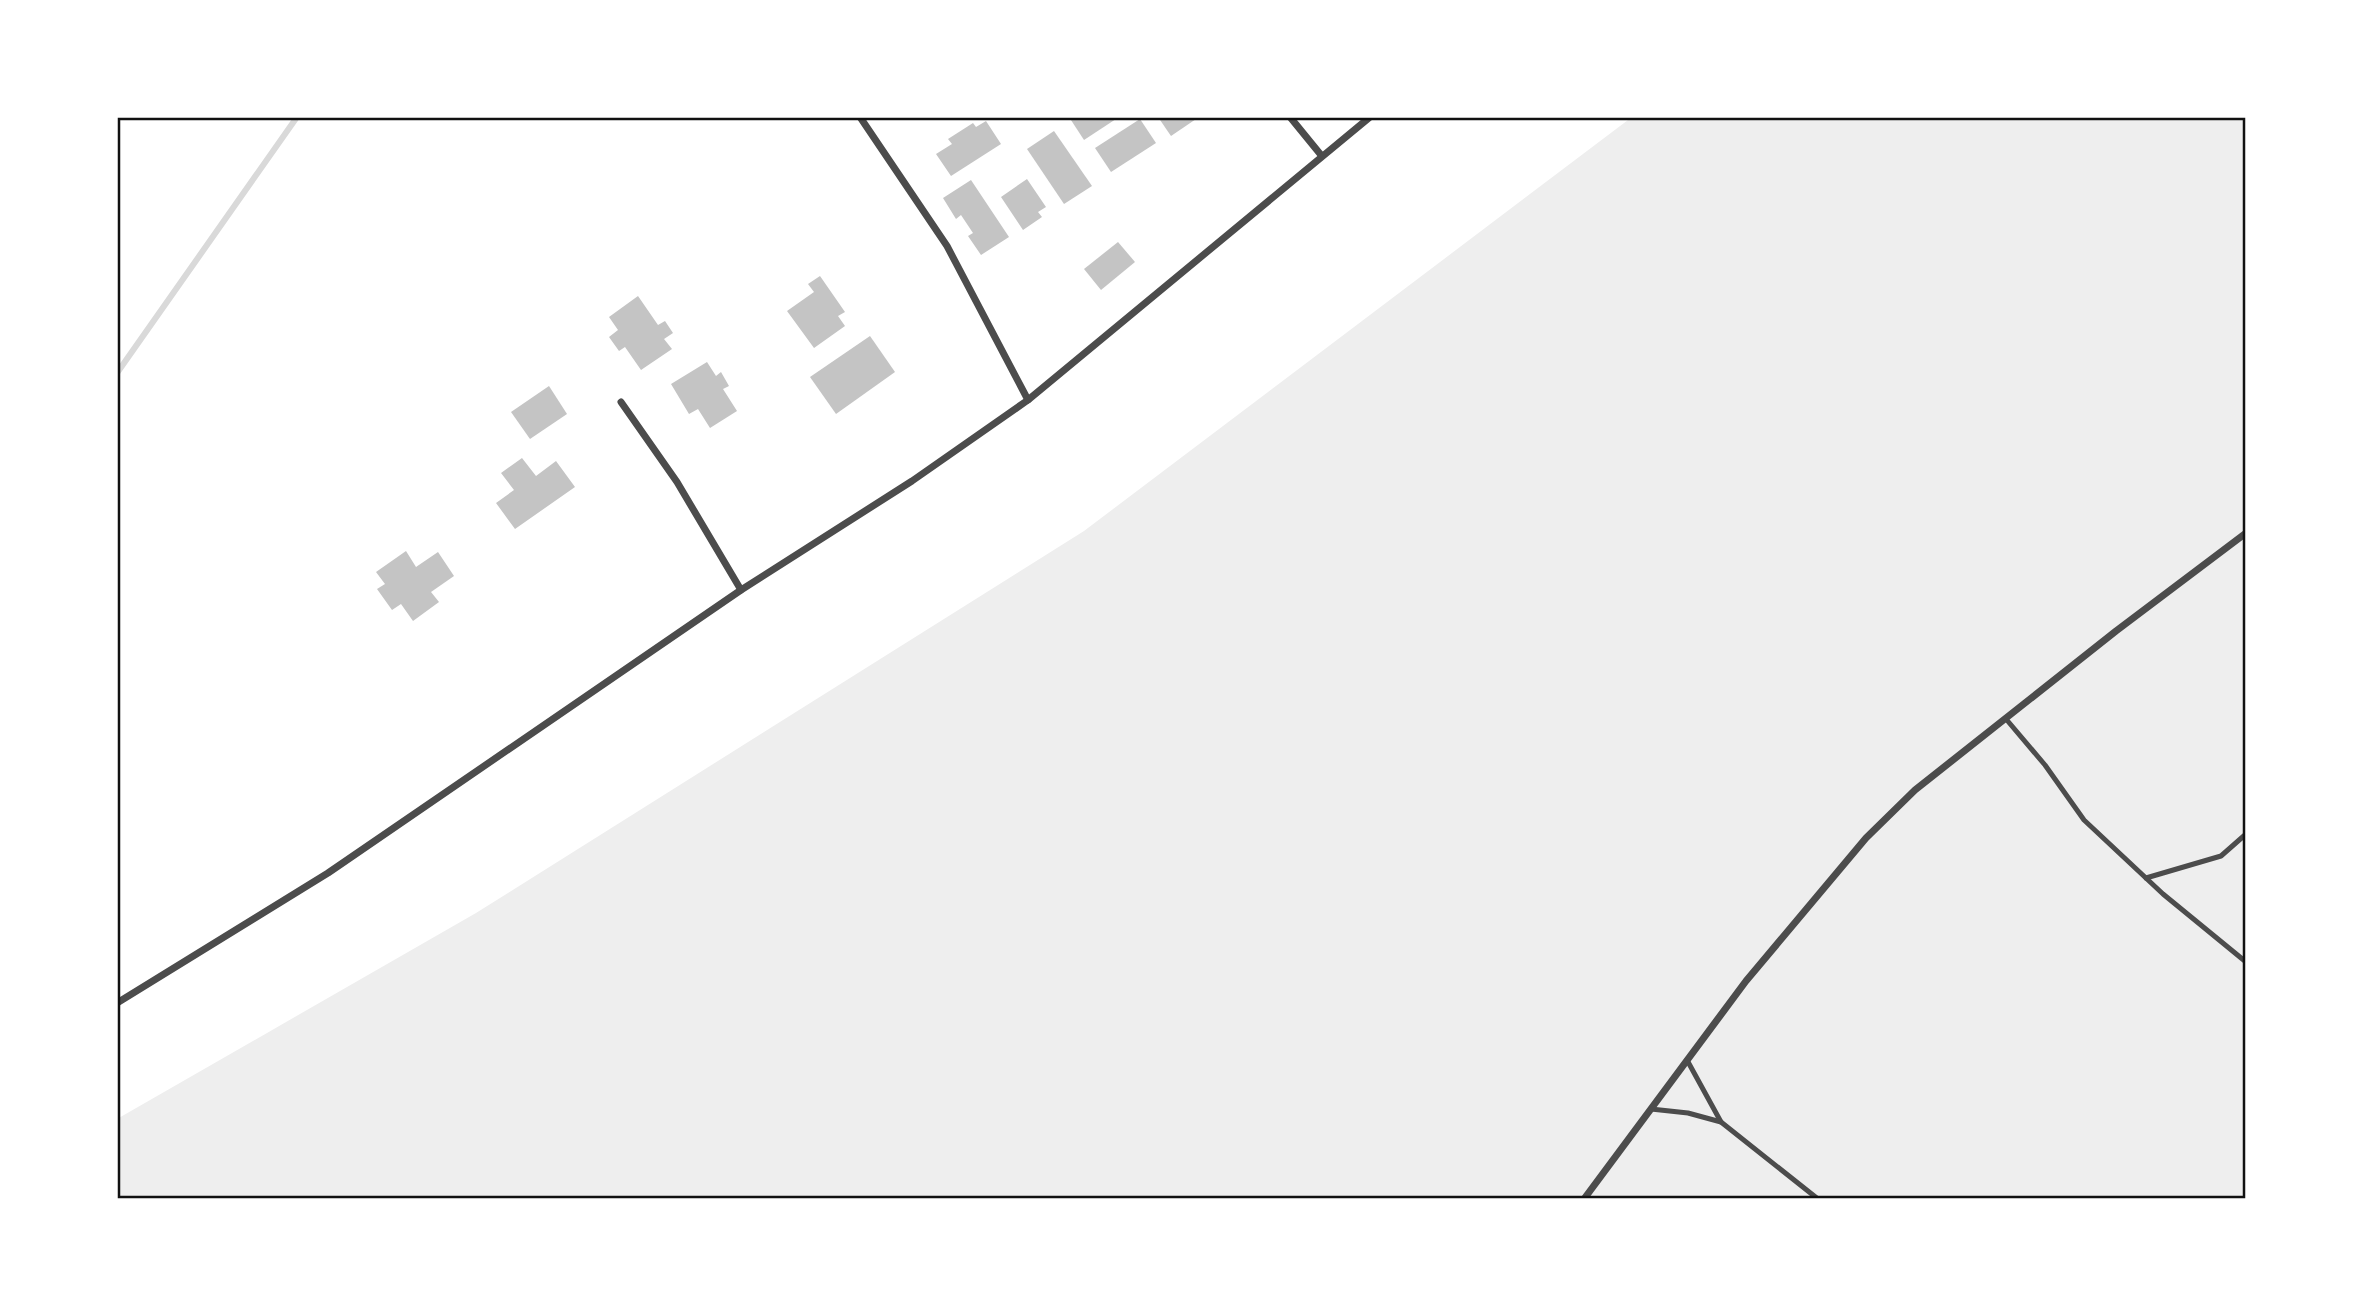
<svg xmlns="http://www.w3.org/2000/svg" width="2363" height="1316" viewBox="0 0 2363 1316" font-family="'Libre Baskerville',serif">
	<style>
		.green { fill: #eee }
		.lines { fill: none; stroke-linecap: round; stroke-linejoin: round }
		.stream { stroke: #d9d9d9; stroke-width: 6 }
		.building { fill: #c4c4c4 }
		.service { stroke: #4c4c4c; stroke-width: 5 }
		.minor { stroke: #4c4c4c; stroke-width: 7 }
		.neatline { fill: none; stroke: #111; stroke-width: 2.5 }
	</style>
	<rect width="100%" height="100%" fill="#fff"/>
	<!-- green -->
	<polygon class="green" points="1632,117 2246,117 2246,1199 117,1199 117,1119 476,913 1084,531"/>
	<g class="lines">
		<!-- stream -->
		<polyline class="stream" points="117,373 297,117"/>
	</g>
	<!-- building -->
	<g class="building">
		<polygon points="1069,117 1119,117 1084,140"/>
		<polygon points="1158,117 1199,117 1171,136"/>
		<polygon points="1140,119 1156,143 1111,172 1095,148"/>
		<polygon points="986,121 1001,144 951,176 936,154 952,144 948,139 973,123 976,127"/>
		<polygon points="1054,131 1092,186 1064,204 1027,149"/>
		<polygon points="1027,179 1046,207 1038,212 1042,217 1023,230 1001,197"/>
		<polygon points="971,180 1009,237 981,255 968,236 973,233 961,215 956,219 943,198"/>
		<polygon points="1118,242 1135,262 1101,290 1084,269"/>
		<polygon points="820,276 845,312 838,316 845,326 814,348 787,311 814,292 808,284"/>
		<polygon points="638,296 658,325 665,321 673,333 664,339 672,349 641,370 625,347 619,351 609,337 618,330 609,317"/>
		<polygon points="870,336 895,372 836,414 810,377"/>
		<polygon points="707,362 716,376 721,372 729,386 723,389 737,411 710,428 698,409 689,414 671,384"/>
		<polygon points="549,386 567,414 530,439 511,412"/>
		<polygon points="522,458 536,476 556,461 575,487 515,529 496,503 514,490 501,473"/>
		<polygon points="406,551 416,567 438,552 454,576 431,592 439,602 413,621 401,604 392,610 377,589 385,584 376,572"/>
	</g>
	<g class="lines">
		<!-- service -->
		<g class="service">
			<polyline points="2006,719 2045,765 2084,820 2163,894 2246,962"/>
			<polyline points="2146,878 2221,856 2246,834"/>
			<polyline points="1687,1060 1721,1122"/>
			<polyline points="1651,1109 1688,1113 1721,1122 1818,1199"/>
		</g>
		<!-- minor -->
		<g class="minor">
			<polyline points="860,117 947,246 1028,400"/>
			<polyline points="1290,117 1321,155"/>
			<polyline points="621,402 677,482 741,590"/>
			<polyline points="117,1003 328,873 741,590 912,481 1028,400 1370,117"/>
			<polyline points="1584,1199 1746,981 1866,838 1915,790 2116,631 2246,533"/>
		</g>
	</g>
	<!-- border -->
	<rect width="2363" height="1316" fill="none" stroke="#ffffff" stroke-width="238"/>
	<rect x="119" y="119" width="2125" height="1078" class="neatline"/>
</svg>
